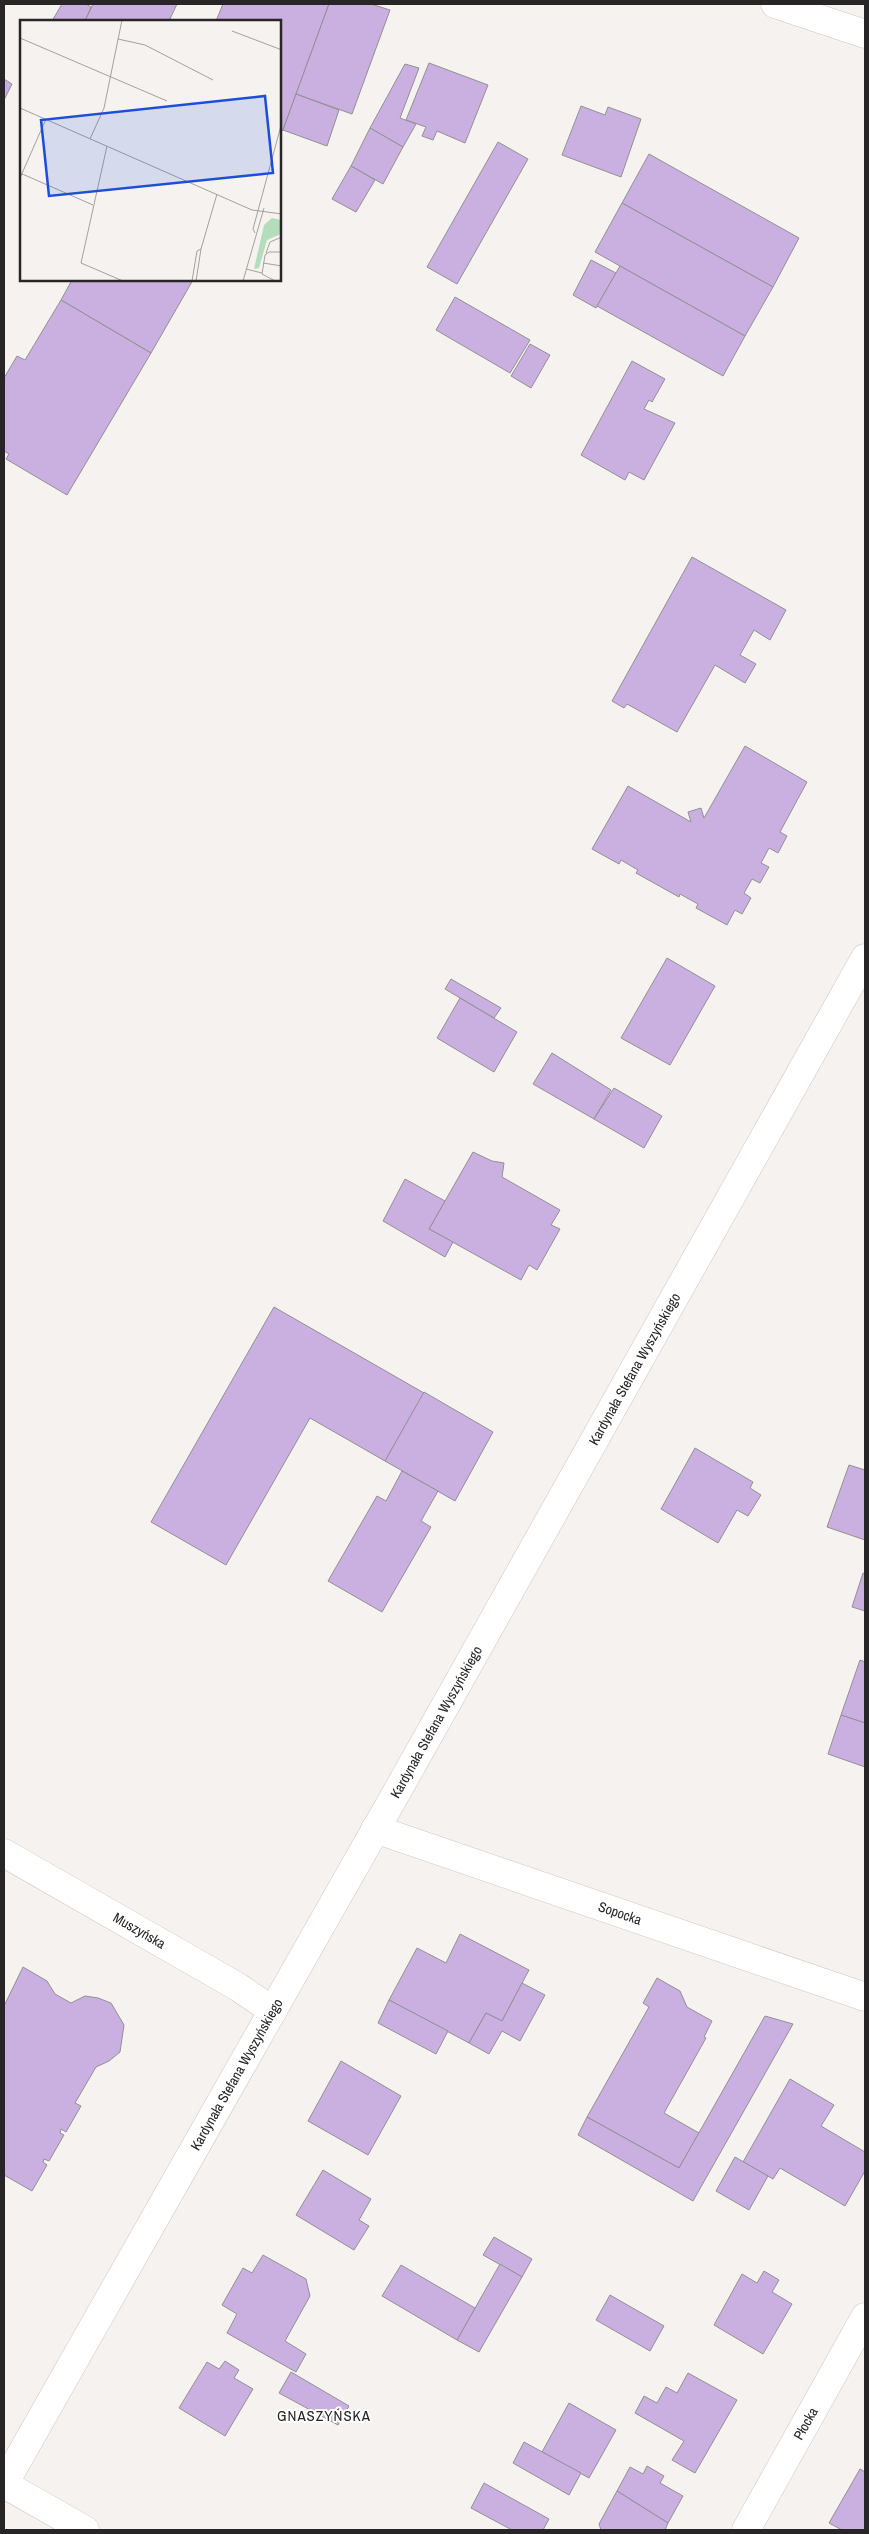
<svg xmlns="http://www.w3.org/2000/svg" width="869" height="2534" viewBox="0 0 869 2534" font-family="'Archivo Narrow',sans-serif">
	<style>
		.building { fill: #c9b0e0; stroke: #929094 }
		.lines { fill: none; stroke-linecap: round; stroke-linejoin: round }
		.minor-casing { stroke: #ccc7c5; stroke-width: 29 }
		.major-casing { stroke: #ccc7c5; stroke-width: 29 }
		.minor { stroke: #fff; stroke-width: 28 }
		.major { stroke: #fff; stroke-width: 28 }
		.labels { text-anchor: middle; stroke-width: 4; stroke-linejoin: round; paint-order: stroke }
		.street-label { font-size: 14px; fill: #272525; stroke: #fff }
		.neighbourhood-label { font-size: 15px; letter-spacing: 1px; fill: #272525; stroke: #fff }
		.inset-road { fill: none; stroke: #a3a09f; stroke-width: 1 }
		.view { fill: #1d4ed8; fill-opacity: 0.15; stroke: #1d4ed8; stroke-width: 2.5 }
		.inset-edge { fill: none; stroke: #272525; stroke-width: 2.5 }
	</style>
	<rect width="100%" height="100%" fill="#f6f2f0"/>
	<!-- building -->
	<g class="building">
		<polygon points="62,4 86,4 91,7 85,21 52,21"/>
		<polygon points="93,4 177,4 169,21 85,21"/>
		<polygon points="223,4 329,4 283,130 280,133 280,21 216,21"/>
		<polygon points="329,4 371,4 390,10 352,114 296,94"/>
		<polygon points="429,63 488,85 465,143 437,131 433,140 422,136 426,127 406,120"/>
		<polygon points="405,64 419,68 400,118 416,124 403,147 370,128"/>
		<polygon points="4,79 12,84 4,100"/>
		<polygon points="296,94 339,110 327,146 283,130"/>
		<polygon points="581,106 605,115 608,107 641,119 621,177 562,155"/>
		<polygon points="370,128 403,147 383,184 351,166"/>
		<polygon points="498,142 528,159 457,284 427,267"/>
		<polygon points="649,154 799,238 773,287 622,203"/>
		<polygon points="351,166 375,180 356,212 332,199"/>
		<polygon points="622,203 773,287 745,336 595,252"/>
		<polygon points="591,260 616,273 596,308 573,295"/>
		<polygon points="620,266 745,336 723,376 597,306"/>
		<polygon points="72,280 193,280 151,353 61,300"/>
		<polygon points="455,297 530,340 510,373 436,330"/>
		<polygon points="61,300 151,353 67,495 6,459 9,454 4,451 4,378 17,356 25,360"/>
		<polygon points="530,344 550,355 531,388 511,376"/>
		<polygon points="632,361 665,379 652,402 649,400 644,409 675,423 644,480 629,472 625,480 581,455"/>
		<polygon points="692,557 786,610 770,640 754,630 740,655 756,664 745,683 715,665 677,732 627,704 624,708 612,701"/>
		<polygon points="745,746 807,782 780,832 787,836 778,853 769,848 761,863 769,867 760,883 752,879 744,893 751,898 742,914 735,910 727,925 696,908 698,904 680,894 679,897 636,873 638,870 621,860 619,864 592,849 628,786 691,822 688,812 701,808 704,818"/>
		<polygon points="667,958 715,986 670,1065 621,1038"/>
		<polygon points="451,979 501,1008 494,1018 445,989"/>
		<polygon points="460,998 517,1032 494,1072 437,1038"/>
		<polygon points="552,1053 611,1090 594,1119 533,1084"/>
		<polygon points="614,1088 662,1116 644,1148 594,1119"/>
		<polygon points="473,1152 492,1161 504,1163 502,1177 560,1210 551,1225 560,1229 537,1270 529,1265 521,1280 429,1229"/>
		<polygon points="405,1179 445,1201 429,1229 453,1242 445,1257 383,1221"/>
		<polygon points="274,1307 424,1393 385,1461 310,1418 226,1565 151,1522"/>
		<polygon points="424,1392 493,1432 455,1501 385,1461"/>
		<polygon points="695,1448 753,1482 750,1488 761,1495 748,1516 737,1510 718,1543 661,1509"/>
		<polygon points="849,1465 865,1470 865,1540 827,1527"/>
		<polygon points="402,1471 438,1491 421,1521 431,1527 382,1612 328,1581 377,1496 386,1501"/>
		<polygon points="863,1573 865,1574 865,1611 852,1607"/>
		<polygon points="860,1660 865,1662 865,1723 841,1715"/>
		<polygon points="841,1715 865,1723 865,1767 828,1754"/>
		<polygon points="460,1934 529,1970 502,2021 486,2013 469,2043 389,2000 417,1948 446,1963"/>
		<polygon points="23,1967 47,1981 55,1994 71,2003 85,1996 98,1998 111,2003 124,2025 120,2052 109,2061 96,2067 75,2103 81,2106 66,2132 61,2129 60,2133 64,2135 49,2161 44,2159 43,2162 47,2165 32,2191 4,2175 4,2006"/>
		<polygon points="657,1978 680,1991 687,2007 712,2021 704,2037 706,2038 664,2113 699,2133 679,2168 587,2117 649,2007 643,2003"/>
		<polygon points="522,1983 545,1995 520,2041 502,2031 489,2054 469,2043 486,2013 502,2021"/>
		<polygon points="389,2000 448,2031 436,2054 378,2023"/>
		<polygon points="765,2016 793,2024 693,2201 578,2135 587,2117 679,2168"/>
		<polygon points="341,2061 401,2096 368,2155 308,2121"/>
		<polygon points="790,2079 834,2105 821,2126 865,2152 865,2171 845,2206 780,2168 773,2179 743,2162"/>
		<polygon points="735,2157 768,2176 749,2210 716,2191"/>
		<polygon points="323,2170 371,2199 359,2220 369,2226 354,2250 296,2215"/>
		<polygon points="494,2237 532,2259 522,2277 483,2255"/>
		<polygon points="263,2255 306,2279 310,2296 285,2341 306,2354 296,2372 227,2333 237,2314 222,2305 243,2268 252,2273"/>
		<polygon points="500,2264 522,2277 479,2352 457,2340"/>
		<polygon points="401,2265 475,2308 457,2340 382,2296"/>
		<polygon points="764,2271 779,2280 772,2292 792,2304 763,2354 714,2325 742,2274 757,2283"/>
		<polygon points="610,2295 664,2326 650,2351 596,2320"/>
		<polygon points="225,2361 239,2370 234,2378 253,2389 225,2436 179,2408 207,2362 219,2369"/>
		<polygon points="291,2372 349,2406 338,2425 279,2393"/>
		<polygon points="688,2373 737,2400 695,2473 672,2460 684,2441 635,2413 644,2396 657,2403 666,2387 677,2393"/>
		<polygon points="569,2403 616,2430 589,2478 542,2452"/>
		<polygon points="524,2442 581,2473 569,2495 513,2463"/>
		<polygon points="647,2466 664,2476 660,2483 683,2496 668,2523 617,2491 630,2467 643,2474"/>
		<polygon points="860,2469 865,2472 865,2530 842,2530 829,2523"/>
		<polygon points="484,2483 549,2519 543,2530 512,2530 471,2508"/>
		<polygon points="617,2491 668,2523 665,2530 601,2530 599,2524"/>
	</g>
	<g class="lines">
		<defs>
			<g id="minor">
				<path id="s1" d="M 375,1829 L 865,1997"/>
				<path id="s2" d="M 4,1853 L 238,1987 L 273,2011"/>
				<path id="s3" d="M 4,2484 L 403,1781 L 865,958"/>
				<polyline points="4,2484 85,2530"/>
				<path id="s4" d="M 746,2530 L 865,2317"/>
			</g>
			<polyline id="major" points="775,4 865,34"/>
		</defs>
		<!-- minor casing -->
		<use href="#minor" class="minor-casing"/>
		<!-- major casing -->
		<use href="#major" class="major-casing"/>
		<!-- minor -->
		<use href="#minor" class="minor"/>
		<!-- major -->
		<use href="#major" class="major"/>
	</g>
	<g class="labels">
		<!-- street labels -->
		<g class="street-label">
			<text dy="5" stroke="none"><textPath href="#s3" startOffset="1281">Kardynała Stefana Wyszyńskiego</textPath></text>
			<text dy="5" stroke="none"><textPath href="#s3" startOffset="876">Kardynała Stefana Wyszyńskiego</textPath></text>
			<text dy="5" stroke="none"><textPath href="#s1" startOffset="259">Sopocka</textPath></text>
			<text dy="5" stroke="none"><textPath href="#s2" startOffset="156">Muszyńska</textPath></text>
			<text dy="5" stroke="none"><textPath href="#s3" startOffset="471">Kardynała Stefana Wyszyńskiego</textPath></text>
			<text dy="5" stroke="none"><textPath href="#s4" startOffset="122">Płocka</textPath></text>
		</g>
		<!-- neighbourhood labels -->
		<g class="neighbourhood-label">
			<text x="324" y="2421">GNASZYŃSKA</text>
		</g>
	</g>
	<!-- overview -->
	<g transform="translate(20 20)">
		<rect width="261" height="261" fill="#f6f2f0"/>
		<path d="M 252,198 L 261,200 L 261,214 L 247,220 L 239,248 L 234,249 L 244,205 Z" fill="#b4ddbb"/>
		<path class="inset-road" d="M 212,11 L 262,30M 0,18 L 147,81M 98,19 L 125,25 L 193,60M 0,88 L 232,190 L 262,194M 70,119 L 84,88 L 102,0M 87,126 L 61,243 L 103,261M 0,153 L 73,185M 0,158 L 26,99M 235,213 L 233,209 L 262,102M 246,233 L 250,222 L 262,217M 243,243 L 262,246M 226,249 L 242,253M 172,261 L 177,231 L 181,229 L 197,174M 176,261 L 181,229M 223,261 L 244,188M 255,261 L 242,254 L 245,235 L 249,232 L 262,232"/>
		<path class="view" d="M 245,76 L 253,153 L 29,176 L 21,100 Z"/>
		<rect width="261" height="261" class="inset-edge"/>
	</g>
	<!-- border -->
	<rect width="869" height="2534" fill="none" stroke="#272525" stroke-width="10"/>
</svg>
